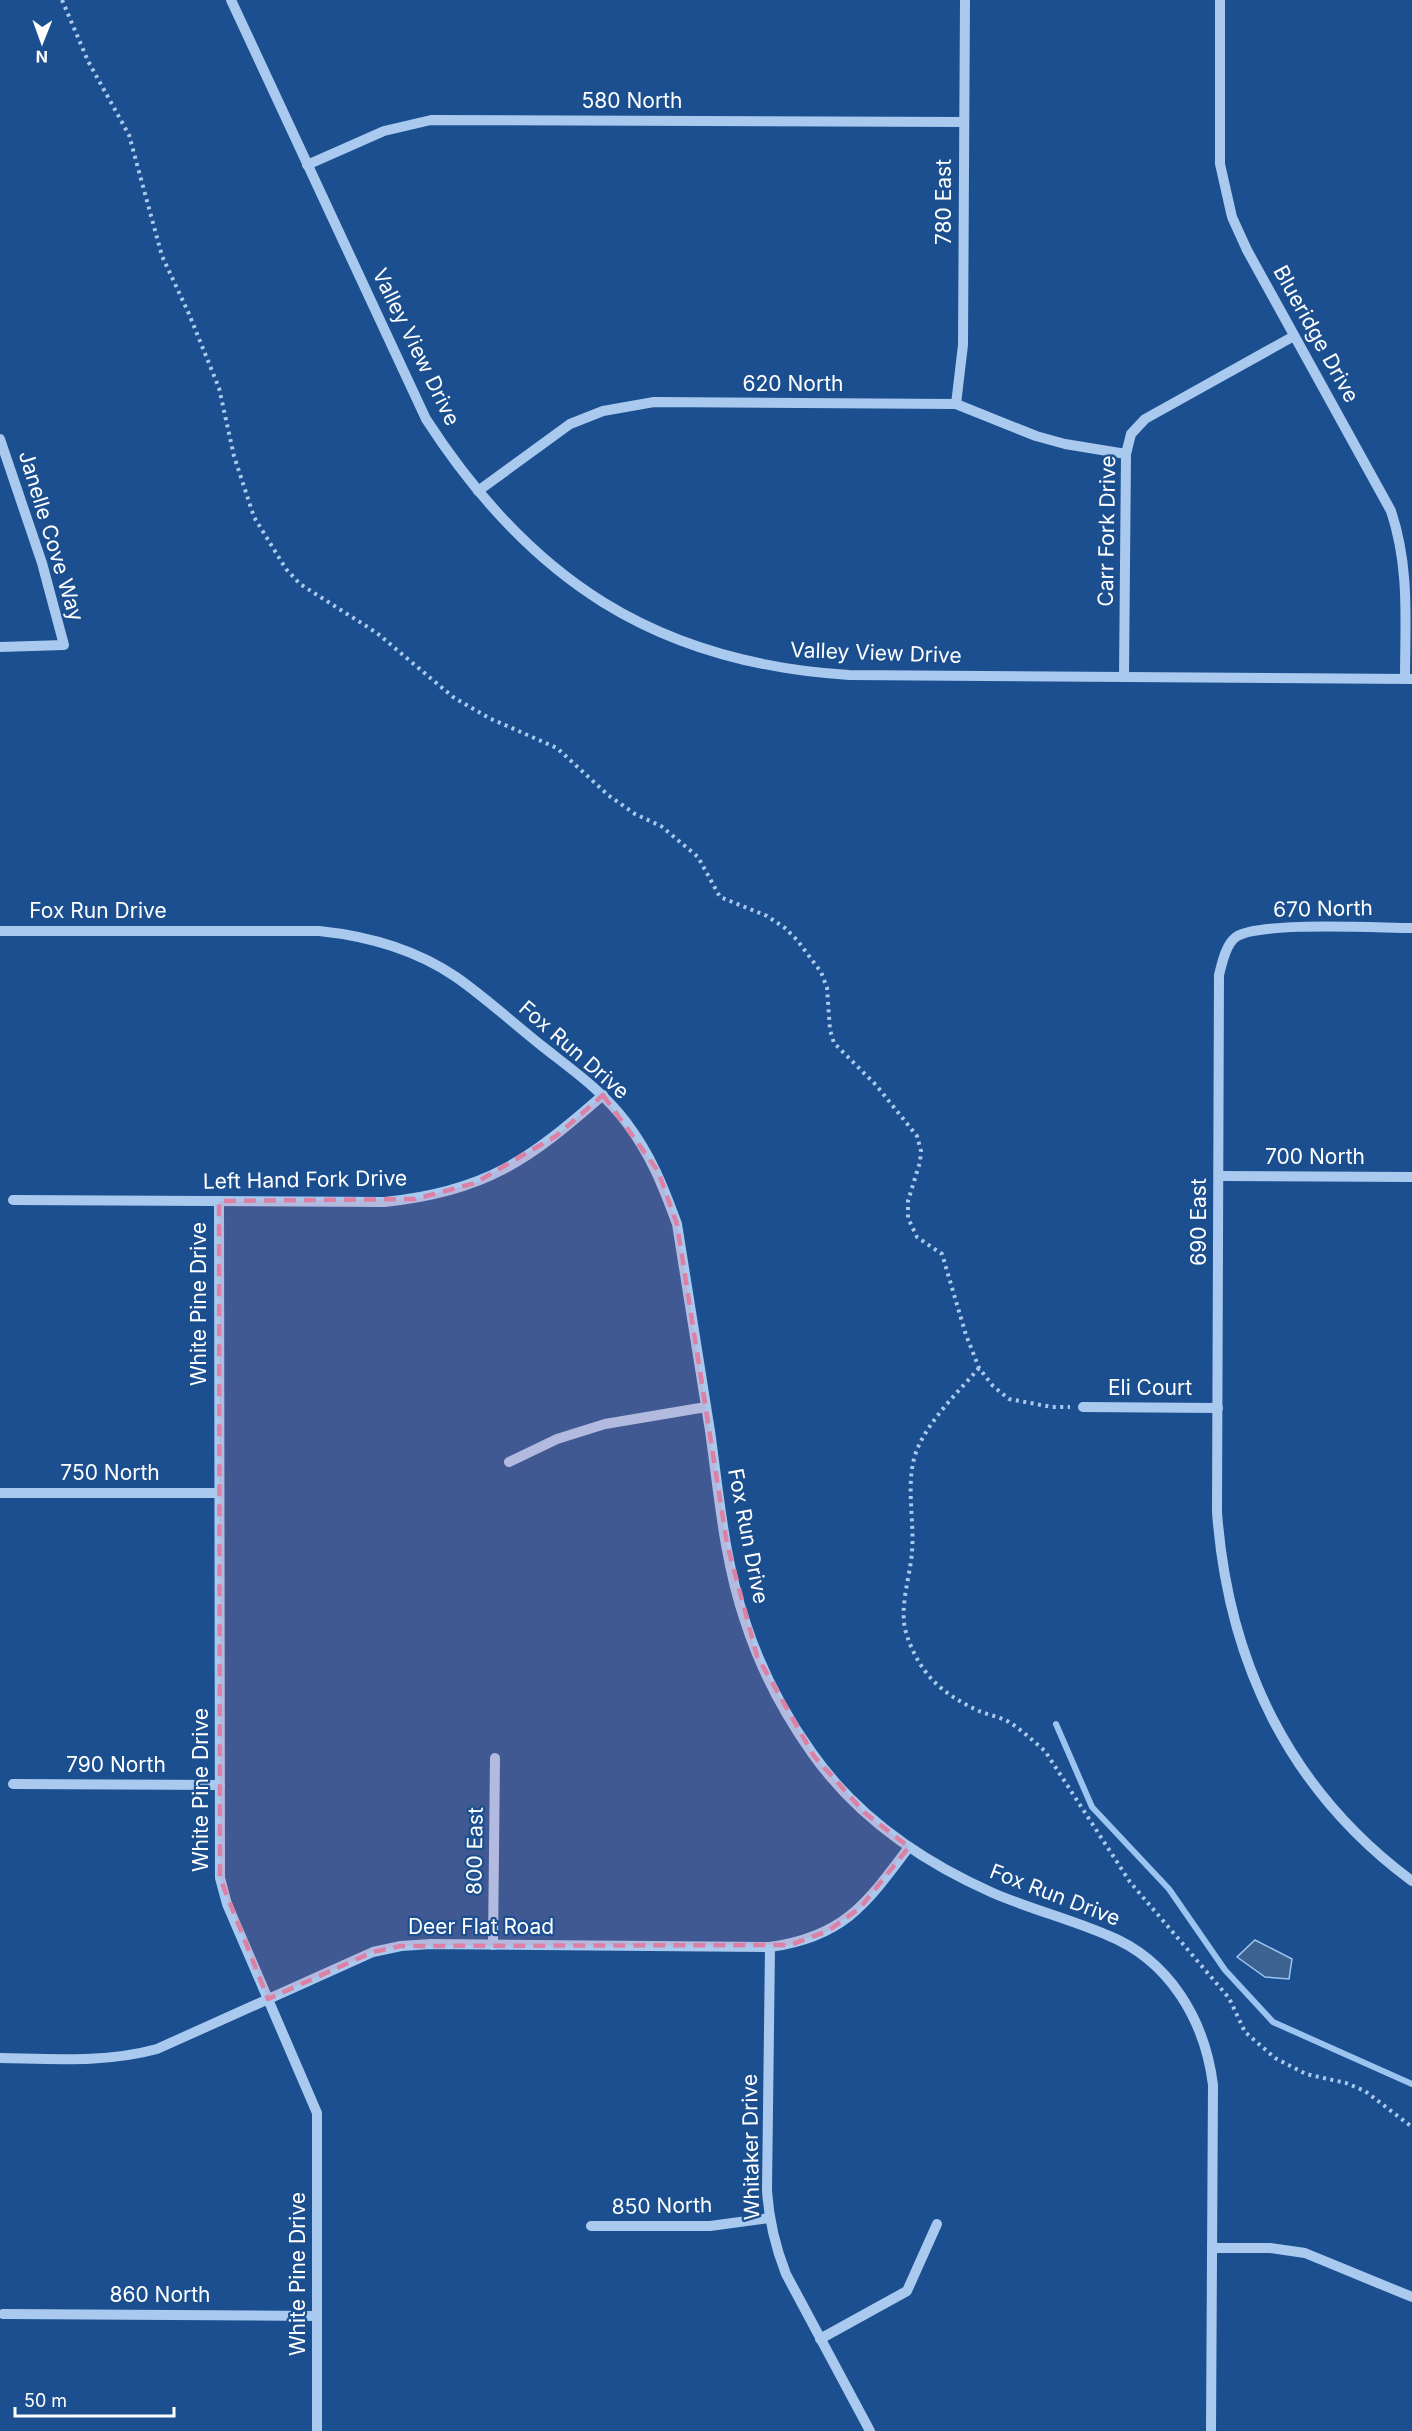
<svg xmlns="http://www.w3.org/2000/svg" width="1412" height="2431" viewBox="0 0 1412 2431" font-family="Inter,sans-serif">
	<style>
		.water { fill: #3c6290; stroke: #9cc4f0; stroke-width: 1.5 }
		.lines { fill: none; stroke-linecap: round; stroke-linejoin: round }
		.stream { stroke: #9cc4f0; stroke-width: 6 }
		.path { stroke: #a9c9ee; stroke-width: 4; stroke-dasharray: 3 4.5; stroke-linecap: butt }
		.minor { stroke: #a9c9ee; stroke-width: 10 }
		.marked { fill: #dd80a5; fill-opacity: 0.2; stroke: #dd80a5; stroke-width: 4.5; stroke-dasharray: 12 8; stroke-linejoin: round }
		.labels { text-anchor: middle; stroke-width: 4.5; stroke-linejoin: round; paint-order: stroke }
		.street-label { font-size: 21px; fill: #fff; stroke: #1b4f8f }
	</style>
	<rect width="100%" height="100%" fill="#1b4f8f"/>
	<!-- water -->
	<polygon class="water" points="1255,1940 1292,1959 1289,1979 1265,1977 1237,1957"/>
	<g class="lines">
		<!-- stream -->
		<polyline class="stream" points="1056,1724 1092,1807 1169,1889 1225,1970 1273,2022 1412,2084"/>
		<!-- path -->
		<g class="path">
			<polyline points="62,0 88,61 129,135 162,256 189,314 219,388 234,456 254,517 286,569 300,584 377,633 453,697 489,718 557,748 608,795 635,814 661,826 698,857 720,897 767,916 785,928 797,940 821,972 827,988 830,1030 834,1043 876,1085 917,1136 921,1151 920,1162 908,1201 908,1218 917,1237 942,1254 966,1335 979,1368 993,1386 1009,1399 1052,1407 1070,1407"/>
			<path d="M 979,1368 C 959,1391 934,1415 920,1443 C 903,1476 915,1517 912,1552 C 910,1577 900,1604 905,1629 C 909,1644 916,1659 925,1671 C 939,1690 958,1701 979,1711 C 989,1715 1000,1717 1009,1722 C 1022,1730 1033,1741 1045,1751 L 1130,1882 L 1229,1998 L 1245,2032 L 1275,2058 L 1306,2074 L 1346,2083 L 1365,2091 L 1412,2127"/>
		</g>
		<!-- minor -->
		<g class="minor">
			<path d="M 231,0 L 426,419 C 530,580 656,663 849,675 L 1412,679"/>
			<path d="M 1220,0 L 1220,164 L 1232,217 L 1247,250 L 1391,511 C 1410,568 1405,621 1405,679"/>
			<polyline points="307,165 384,131 431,120 964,122"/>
			<polyline points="956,404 963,345 965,0"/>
			<polyline points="0,439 42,563 64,645 0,647"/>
			<polyline points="478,491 570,424 603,411 654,402 956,404 1036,436 1065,444 1126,454"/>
			<polyline points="1124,677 1126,454 1131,434 1145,419 1294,336"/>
			<path d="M 1412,928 C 1379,928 1259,921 1236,937 C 1226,944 1222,963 1219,975 L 1217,1512 C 1228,1662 1289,1790 1412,1881"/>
			<path d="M 0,931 L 319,931 C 368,936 415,949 456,977 C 486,998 513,1023 542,1046 C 571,1069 603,1091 626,1122 C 651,1155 663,1186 677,1224 C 688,1293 699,1362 710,1431 C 719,1494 724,1560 745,1621 C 760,1668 783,1712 812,1753 C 857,1817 923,1862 993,1893 C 1030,1909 1070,1919 1107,1935 C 1170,1960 1205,2021 1213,2085 L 1211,2431"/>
			<polyline points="1219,1176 1412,1177"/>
			<path d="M 13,1200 L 384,1202 C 485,1192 529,1160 603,1095"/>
			<polyline points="219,1201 220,1878 227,1904 317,2113 317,2431"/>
			<polyline points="1083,1407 1218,1408"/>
			<polyline points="509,1462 557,1439 605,1424 706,1407"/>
			<polyline points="0,1493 219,1493"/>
			<polyline points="13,1784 220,1785"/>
			<polyline points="493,1945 495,1758"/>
			<path d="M 770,1947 L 767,2191 C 769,2221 775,2246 786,2274 L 870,2431"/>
			<path d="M 0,2058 C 53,2059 106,2063 157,2049 L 373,1952 L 401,1946 L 431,1944 L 770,1947 C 844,1937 867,1903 909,1847"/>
			<polyline points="591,2226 710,2226 769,2218"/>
			<polyline points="1212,2248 1270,2248 1305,2253 1412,2297"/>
			<polyline points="3,2314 317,2316"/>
			<polyline points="820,2339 907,2291 937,2224"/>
		</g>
	</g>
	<!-- marked area -->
	<path class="marked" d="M 603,1095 L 658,1171 L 677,1224 L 727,1544 L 757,1656 L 814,1756 L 865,1813 L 909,1847 L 860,1908 L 828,1931 L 790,1945 L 401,1946 L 373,1952 L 268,1999 L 220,1878 L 219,1201 L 415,1199 L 475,1183 L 556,1136 Z"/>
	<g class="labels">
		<!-- street labels -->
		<g class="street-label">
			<text x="632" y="108">580 North</text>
			<text transform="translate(944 202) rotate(-90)" y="7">780 East</text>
			<text transform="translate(1316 334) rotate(61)" y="7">Blueridge Drive</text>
			<text transform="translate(416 347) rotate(64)" y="7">Valley View Drive</text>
			<text x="793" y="391">620 North</text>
			<text transform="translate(1107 531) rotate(-89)" y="7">Carr Fork Drive</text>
			<text transform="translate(51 536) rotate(73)" y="7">Janelle Cove Way</text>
			<text transform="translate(876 653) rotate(2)" y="7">Valley View Drive</text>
			<text transform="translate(1323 909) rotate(-1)" y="7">670 North</text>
			<text x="98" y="918">Fox Run Drive</text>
			<text transform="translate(574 1050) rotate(41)" y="7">Fox Run Drive</text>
			<text x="1315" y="1164">700 North</text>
			<text transform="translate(305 1180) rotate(-1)" y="7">Left Hand Fork Drive</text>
			<text transform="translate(1199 1222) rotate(-90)" y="7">690 East</text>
			<text transform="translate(199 1304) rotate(-90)" y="7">White Pine Drive</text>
			<text x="1150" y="1395">Eli Court</text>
			<text x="110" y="1480">750 North</text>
			<text transform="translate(748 1536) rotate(79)" y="7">Fox Run Drive</text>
			<text x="116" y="1772">790 North</text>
			<text transform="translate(201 1790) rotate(-90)" y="7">White Pine Drive</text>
			<text transform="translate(475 1851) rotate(-89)" y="7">800 East</text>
			<text transform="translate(1055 1895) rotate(21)" y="7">Fox Run Drive</text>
			<text x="481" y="1934">Deer Flat Road</text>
			<text transform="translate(751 2147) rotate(-91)" y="7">Whitaker Drive</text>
			<text transform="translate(662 2206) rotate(-1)" y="7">850 North</text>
			<text transform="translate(298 2274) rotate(-90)" y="7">White Pine Drive</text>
			<text x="160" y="2302">860 North</text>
		</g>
	</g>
	<!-- north arrow -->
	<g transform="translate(42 42) rotate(181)" stroke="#1b4f8f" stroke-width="4.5" paint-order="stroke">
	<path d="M0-4.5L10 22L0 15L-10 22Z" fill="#ffffff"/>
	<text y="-9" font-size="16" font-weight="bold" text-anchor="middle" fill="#ffffff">N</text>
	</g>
	<!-- scale -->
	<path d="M15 2407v9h159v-9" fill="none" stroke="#ffffff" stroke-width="3"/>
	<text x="24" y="2407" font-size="18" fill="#ffffff" stroke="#1b4f8f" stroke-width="4.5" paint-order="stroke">50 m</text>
</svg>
